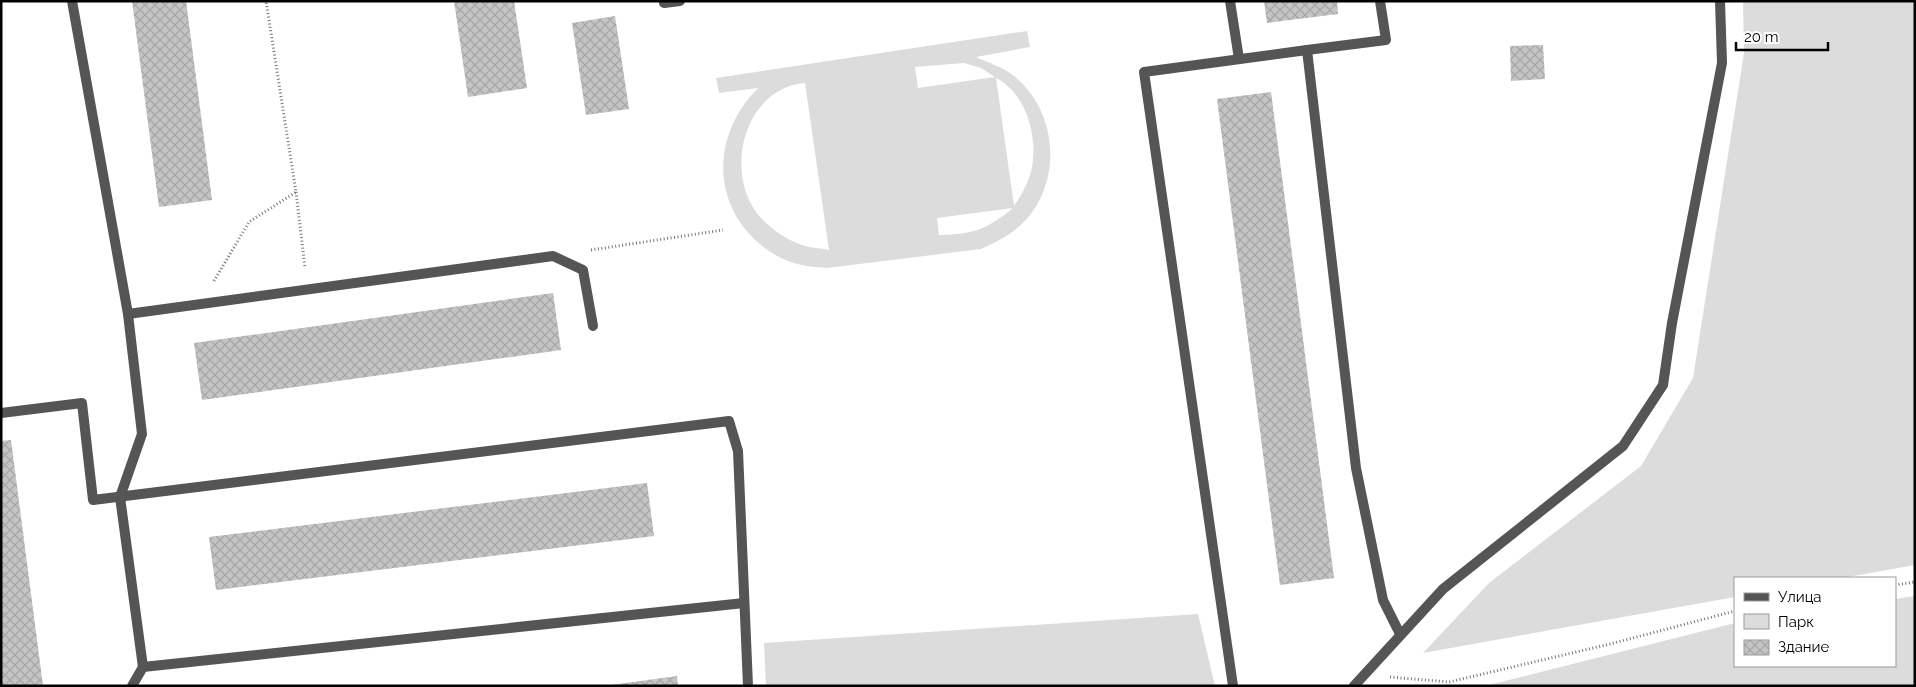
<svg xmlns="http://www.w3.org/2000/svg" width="1916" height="687" viewBox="0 0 1916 687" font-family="Raleway,sans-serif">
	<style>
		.green { fill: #dcdcdc; fill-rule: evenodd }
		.building { fill: url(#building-cross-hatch) }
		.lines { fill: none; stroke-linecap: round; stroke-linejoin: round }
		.path { stroke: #777; stroke-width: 3; stroke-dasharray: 1 2.5; stroke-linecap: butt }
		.service { stroke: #555; stroke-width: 10 }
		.minor { stroke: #555; stroke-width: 10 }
	</style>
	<defs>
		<pattern id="building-cross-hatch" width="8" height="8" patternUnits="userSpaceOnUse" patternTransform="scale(1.25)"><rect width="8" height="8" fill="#c4c4c4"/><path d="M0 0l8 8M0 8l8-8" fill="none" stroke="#a7a7a7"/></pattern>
	</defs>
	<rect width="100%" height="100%" fill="#fff"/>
	<!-- green -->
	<g class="green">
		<polygon points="1743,1 1915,1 1915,565 1842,578 1735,578 1735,597 1423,653 1489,583 1641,466 1693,378 1744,53"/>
		<path d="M 1027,31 L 1030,47 L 976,57 C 989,63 1003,67 1014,76 C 1054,108 1062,169 1033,211 C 1020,230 1001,240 981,249 L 827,268 C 811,267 794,265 779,257 C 712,220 706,140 758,88 L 719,93 L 716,78 ZM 964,63 L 981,68 L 995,77 L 918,88 L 915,67 ZM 996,78 C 1024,92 1036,130 1033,160 C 1032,177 1023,193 1014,206 ZM 805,83 L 829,250 C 820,248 811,248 802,245 C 787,240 772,230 761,218 C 722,175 743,88 805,83 ZM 1013,208 C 986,230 974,234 939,235 L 937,218 Z"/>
		<polygon points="1915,596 1915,686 1485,686 1735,623 1735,666 1895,666 1895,599"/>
		<polygon points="1198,614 1215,686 766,686 764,643"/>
	</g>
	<!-- building -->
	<g class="building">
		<polygon points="132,1 186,1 212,200 159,207"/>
		<polygon points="454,1 514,1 527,88 468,97"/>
		<polygon points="1264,1 1337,1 1338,14 1267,23"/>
		<polygon points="615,16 629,109 586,115 572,23"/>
		<polygon points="1543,45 1545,79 1511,81 1510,46"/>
		<polygon points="1271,92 1334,578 1280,585 1217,99"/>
		<polygon points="553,293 561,350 202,400 194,343"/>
		<polygon points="11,440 43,686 1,686 1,441"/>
		<polygon points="647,483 654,536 216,590 209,537"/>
		<polygon points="677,676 678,686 611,686 611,685"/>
	</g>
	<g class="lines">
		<!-- path -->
		<g class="path">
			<polyline points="296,192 305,268"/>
			<polyline points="591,250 723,230"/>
			<polyline points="214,281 249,222 296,192 266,1"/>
			<polyline points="1895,585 1915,582"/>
			<polyline points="1390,677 1449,682 1610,644 1735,611"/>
		</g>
		<!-- service -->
		<g class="service">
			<polyline points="72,1 128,314 142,434 120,497 143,667 744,603"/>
			<polyline points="664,1 664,3 680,1"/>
			<polyline points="1230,1 1239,59"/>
			<polyline points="1307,50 1386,40 1380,1"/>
			<polyline points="128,314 553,256 583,270 593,326"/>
			<polyline points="1,413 82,403 93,500 729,421 738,451 748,686"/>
			<polyline points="132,686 143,667"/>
			<polyline points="1233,686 1144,72 1307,50 1356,468 1383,600 1400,634"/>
		</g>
		<!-- minor -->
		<polyline class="minor" points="1354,686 1443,589 1623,446 1663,385 1672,323 1722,63 1720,1"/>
	</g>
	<!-- border -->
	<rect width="1916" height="687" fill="none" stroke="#000000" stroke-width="5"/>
	<!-- legend -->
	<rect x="1734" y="577" width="162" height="90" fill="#ffffff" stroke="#999999"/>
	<rect x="1744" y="593" width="25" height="8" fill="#555555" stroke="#999999"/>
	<text x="1778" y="602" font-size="15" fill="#000000">Улица</text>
	<rect x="1744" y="614" width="25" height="15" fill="#dcdcdc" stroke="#999999"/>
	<text x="1778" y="627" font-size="15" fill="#000000">Парк</text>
	<rect x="1744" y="640" width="25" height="15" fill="url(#building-cross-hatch)" stroke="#999999"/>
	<text x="1778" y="652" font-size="15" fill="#000000">Здание</text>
	<!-- scale -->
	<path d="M1736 42v8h92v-8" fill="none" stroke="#000000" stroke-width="2.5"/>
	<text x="1744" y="42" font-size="15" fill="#000000" stroke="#ffffff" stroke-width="4" paint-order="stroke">20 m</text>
</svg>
